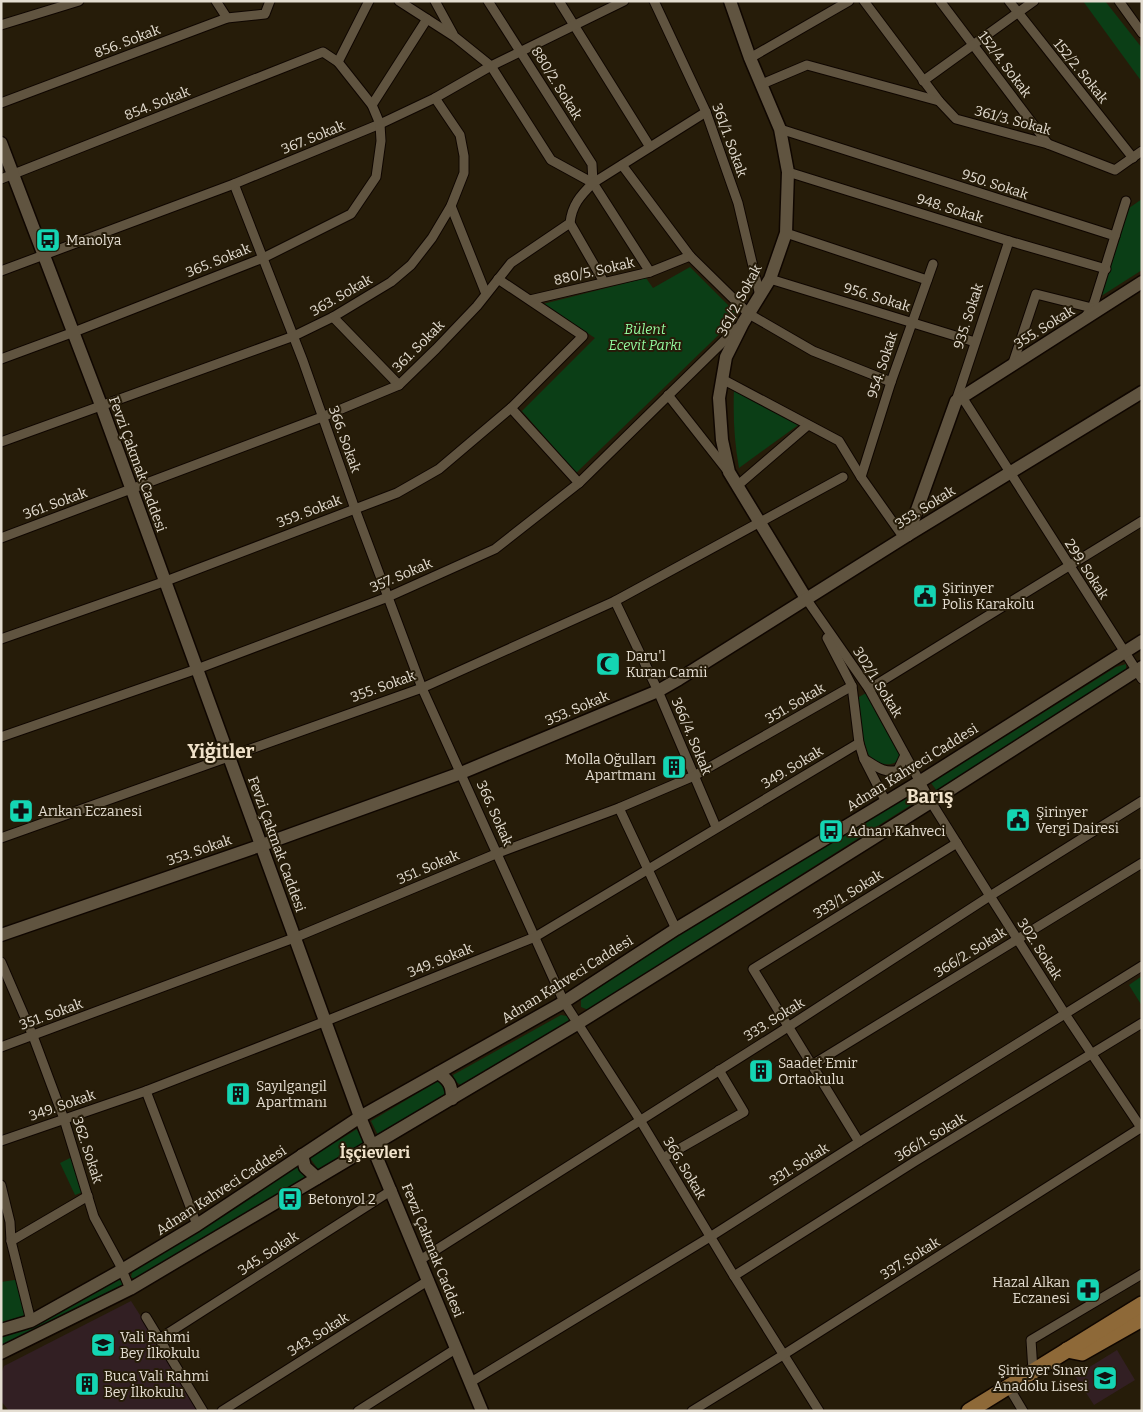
<svg xmlns="http://www.w3.org/2000/svg" width="1143" height="1412" viewBox="0 0 1143 1412" font-family="Bitter,serif">
	<style>
		.education { fill: #321f23 }
		.green { fill: #0b3e16 }
		.lines { fill: none; stroke-linecap: round; stroke-linejoin: round }
		.street-casing { stroke: #0f0600; stroke-width: 11 }
		.secondary-casing { stroke: #0f0600; stroke-width: 15 }
		.primary-casing { stroke: #0f0600; stroke-width: 18 }
		.street { stroke: #605440; stroke-width: 9 }
		.secondary { stroke: #605440; stroke-width: 12 }
		.primary { stroke: #8e6938; stroke-width: 15 }
		.labels { text-anchor: middle; stroke-width: 4; stroke-linejoin: round; paint-order: stroke }
		.street-label { font-size: 14px; fill: #e4ddd1; stroke: #261c09 }
		.poi-label { font-size: 14px; fill: #e4ddd1; stroke: #261c09; text-anchor: start }
		.park-label { font-size: 14px; font-style: italic; fill: #94fb9f; stroke: #261c09 }
		.quarter-label { font-size: 16px; font-weight: bold; fill: #f0e2ca; stroke: #261c09 }
		.district-label { font-size: 19px; font-weight: bold; fill: #f0e2ca; stroke: #261c09 }
	</style>
	<rect width="100%" height="100%" fill="#261c09"/>
	<!-- education -->
	<g class="education">
		<polygon points="131,1301 172,1365 197,1411 9,1411 1,1401 1,1374 4,1366"/>
		<polygon points="1117,1350 1135,1380 1094,1405 1075,1376"/>
	</g>
	<!-- green -->
	<g class="green">
		<polygon points="1083,1 1105,1 1142,48 1142,82"/>
		<polygon points="1142,199 1142,270 1095,300 1122,213"/>
		<polygon points="690,267 735,312 736,318 576,473 522,411 595,338 543,304 646,278 653,288"/>
		<path d="M 734,388 L 801,423 L 739,468 C 734,441 733,415 734,388 Z"/>
		<polygon points="1126,664 1126,671 937,791 931,783 1116,667"/>
		<path d="M 870,691 L 901,748 L 898,761 C 887,768 875,763 867,753 C 862,746 857,710 855,699 Z"/>
		<polygon points="910,795 917,797 914,803 726,922 591,1011 581,1007 581,998 677,937"/>
		<polygon points="1142,976 1142,1006 1129,985"/>
		<polygon points="561,1015 567,1016 570,1022 462,1086 455,1081 453,1075"/>
		<polygon points="438,1081 448,1087 448,1095 378,1135 371,1121"/>
		<polygon points="357,1129 364,1143 318,1169 310,1158"/>
		<polygon points="74,1156 83,1192 75,1195 60,1163"/>
		<polygon points="298,1166 305,1177 137,1280 131,1277 133,1269"/>
		<polygon points="21,1279 29,1314 1,1323 1,1282"/>
		<polygon points="117,1279 124,1282 123,1288 1,1348 1,1337 32,1324"/>
	</g>
	<g class="lines">
		<defs>
			<g id="street">
				<polyline points="216,1 227,18"/>
				<polyline points="399,1 455,37 491,66 551,160 593,183"/>
				<polyline points="435,1 453,34"/>
				<polyline points="488,1 592,164 593,183 650,272 530,300"/>
				<polyline points="559,1 650,147"/>
				<polyline points="654,1 706,112 738,203 760,296"/>
				<polyline points="864,1 939,101"/>
				<polyline points="940,1 1048,144"/>
				<polyline points="1009,1 1133,158"/>
				<polyline points="1119,1 1142,33"/>
				<polyline points="1,25 79,1"/>
				<polyline points="750,58 849,1"/>
				<polyline points="923,81 1034,1"/>
				<polyline points="762,84 807,65 939,101 956,119 1048,144 1115,170 1142,151"/>
				<polyline points="1,103 227,18 265,14 270,1"/>
				<polyline points="372,105 427,19"/>
				<polyline points="780,129 1115,236 1095,300 1092,308 1086,316"/>
				<polyline points="622,165 690,256 749,314 813,351 891,382"/>
				<polyline points="788,172 1009,241 1106,269"/>
				<polyline points="1,179 323,52 338,62 369,1"/>
				<polyline points="234,184 303,361 355,509 422,688 564,1002 640,1120 734,1276 819,1411"/>
				<polyline points="451,206 486,294"/>
				<polyline points="570,223 604,282"/>
				<polyline points="786,233 927,280"/>
				<polyline points="1115,236 1126,201"/>
				<polyline points="1,271 234,184 380,124 435,98 491,66 624,1"/>
				<polyline points="650,272 690,256"/>
				<polyline points="770,279 975,342"/>
				<polyline points="333,317 399,385"/>
				<polyline points="1,359 74,332 263,258 351,214 376,177 381,141 380,124 372,105 338,62"/>
				<polyline points="1012,366 1036,294 1092,308"/>
				<polyline points="722,379 839,441 861,477 904,538"/>
				<polyline points="668,395 727,470"/>
				<polyline points="962,397 1142,679"/>
				<polyline points="956,401 1009,241"/>
				<polyline points="511,408 579,483"/>
				<polyline points="1,442 294,336 333,317 391,282 411,265 432,238 451,206 464,173 464,156 460,135 435,98"/>
				<polyline points="861,477 891,382 933,264"/>
				<polyline points="737,486 808,425"/>
				<path d="M 1,538 L 322,417 L 399,385 L 436,349 L 477,306 L 511,263 L 570,223 C 572,205 580,196 593,183 L 706,112"/>
				<polyline points="807,600 869,689 931,802 990,896 1065,1014 1142,1129"/>
				<polyline points="615,601 658,691 716,827"/>
				<polyline points="827,638 852,686 859,743 864,759 886,802"/>
				<polyline points="1,639 166,581 397,493 439,469 511,408 583,336 498,279"/>
				<polyline points="869,689 1142,521"/>
				<polyline points="1,737 197,669 388,597 495,549 579,483 737,328"/>
				<path d="M 864,759 C 876,766 884,774 898,770 L 905,755"/>
				<polyline points="619,808 676,929"/>
				<polyline points="1,838 422,688 615,601 843,477"/>
				<polyline points="1,962 33,1036 64,1119 94,1217 119,1263 130,1289"/>
				<polyline points="1,1047 294,938 498,853 619,808 694,776 852,686"/>
				<polyline points="812,1065 1142,863"/>
				<polyline points="146,1091 197,1225"/>
				<polyline points="1,1141 146,1091 326,1021 535,937 859,743"/>
				<polyline points="859,1142 753,969 957,843"/>
				<polyline points="663,1158 744,1112 719,1070"/>
				<polyline points="1,1185 10,1222 11,1241 31,1321"/>
				<polyline points="11,1241 88,1196"/>
				<polyline points="420,1260 788,1027 990,896 1142,801"/>
				<polyline points="734,1276 914,1162 1142,1023"/>
				<polyline points="146,1317 203,1411"/>
				<polyline points="159,1339 392,1190"/>
				<polyline points="1033,1371 1031,1340 1142,1274"/>
				<polyline points="471,1382 710,1237 859,1142 1142,966"/>
				<polyline points="1008,1386 1023,1411"/>
				<polyline points="222,1411 429,1280"/>
				<polyline points="358,1411 457,1348"/>
				<polyline points="692,1411 783,1355 1142,1127"/>
			</g>
			<g id="secondary">
				<polyline points="730,1 750,58 780,129 788,172 786,233 770,279 743,323 726,357 719,398 722,440 729,472 807,600"/>
				<polyline points="1,143 101,405 360,1117 482,1411"/>
				<polyline points="908,535 956,401 1142,282"/>
				<polyline points="1,935 262,845 461,773 658,691 679,679 908,535 1142,392"/>
				<path d="M 438,1073 C 449,1080 452,1085 452,1099"/>
				<polyline points="302,1155 305,1167 317,1178"/>
				<polyline points="1,1330 31,1321 122,1270 197,1225 360,1117 564,1002 676,929 921,781 1142,641"/>
				<polyline points="1,1353 130,1289 577,1024 931,802 1142,667"/>
			</g>
			<g id="primary">
				<polyline points="1067,1350 1082,1353 1142,1319"/>
				<polyline points="969,1411 1142,1304"/>
			</g>
		</defs>
		<!-- street casing -->
		<use href="#street" class="street-casing"/>
		<!-- secondary casing -->
		<use href="#secondary" class="secondary-casing"/>
		<!-- primary casing -->
		<use href="#primary" class="primary-casing"/>
		<!-- street -->
		<use href="#street" class="street"/>
		<!-- secondary -->
		<use href="#secondary" class="secondary"/>
		<!-- primary -->
		<use href="#primary" class="primary"/>
	</g>
	<!-- icons -->
	<defs>
		<symbol id="bus-square" viewBox="-11 -11 22 22"><rect x="-9" y="-9" width="18" height="18" rx="4" fill="#14d5b3" stroke="#261c09"/><path d="M-5-6H5V4H4V6H2V4H-2V6H-4V4H-5ZM-3.5-4V0h7V-4ZM-3.5 1.2v1.5H-2V1.2ZM2 1.2v1.5H3.5V1.2Z" fill="#111"/></symbol>
		<symbol id="civic-square" viewBox="-11 -11 22 22"><rect x="-9" y="-9" width="18" height="18" rx="4" fill="#14d5b3" stroke="#261c09"/><path d="M-.6-6.5H3V-4.5H.6V-3L4-1V1h2V6H-6V1h2V-1L-.6-3ZM-1.2 2.5V6h2.4V2.5Z" fill="#111"/></symbol>
		<symbol id="mosque-square" viewBox="-11 -11 22 22"><rect x="-9" y="-9" width="18" height="18" rx="4" fill="#14d5b3" stroke="#261c09"/><path d="M3.5-4.9A6 6 0 1 0 3.5 4.9A5 5 0 1 1 3.5-4.9Z" fill="#111"/></symbol>
		<symbol id="building-square" viewBox="-11 -11 22 22"><rect x="-9" y="-9" width="18" height="18" rx="4" fill="#14d5b3" stroke="#261c09"/><path d="M-4-6H4V6H1V3H-1V6H-4ZM-2.5-4.3h1.7v1.8h-1.7ZM.8-4.3h1.7v1.8H.8ZM-2.5-1h1.7V.8h-1.7ZM.8-1h1.7V.8H.8Z" fill="#111"/></symbol>
		<symbol id="pharmacy-square" viewBox="-11 -11 22 22"><rect x="-9" y="-9" width="18" height="18" rx="4" fill="#14d5b3" stroke="#261c09"/><path d="M-2-6h4v4h4v4h-4v4h-4v-4h-4v-4h4Z" fill="#111"/></symbol>
		<symbol id="school-square" viewBox="-11 -11 22 22"><rect x="-9" y="-9" width="18" height="18" rx="4" fill="#14d5b3" stroke="#261c09"/><path d="M0-5L7-2L0 1L-7-2ZM-4 1L0 2.5L4 1V4Q0 6-4 4Z" fill="#111"/></symbol>
	</defs>
	<g fill-rule="evenodd">
		<use href="#bus-square" x="34" y="226" width="28" height="28"/>
		<use href="#civic-square" x="911" y="582" width="28" height="28"/>
		<use href="#mosque-square" x="594" y="650" width="28" height="28"/>
		<use href="#building-square" x="660" y="753" width="28" height="28"/>
		<use href="#pharmacy-square" x="7" y="797" width="28" height="28"/>
		<use href="#civic-square" x="1004" y="806" width="28" height="28"/>
		<use href="#bus-square" x="817" y="817" width="28" height="28"/>
		<use href="#building-square" x="747" y="1057" width="28" height="28"/>
		<use href="#building-square" x="224" y="1080" width="28" height="28"/>
		<use href="#bus-square" x="276" y="1185" width="28" height="28"/>
		<use href="#pharmacy-square" x="1074" y="1276" width="28" height="28"/>
		<use href="#school-square" x="89" y="1331" width="28" height="28"/>
		<use href="#school-square" x="1091" y="1364" width="28" height="28"/>
		<use href="#building-square" x="73" y="1370" width="28" height="28"/>
	</g>
	<g class="labels">
		<!-- street labels -->
		<g class="street-label">
			<text transform="translate(127 41) rotate(-21)" y="5">856. Sokak</text>
			<text transform="translate(1005 64) rotate(53)" y="5">152/4. Sokak</text>
			<text transform="translate(1081 71) rotate(51)" y="5">152/2. Sokak</text>
			<text transform="translate(557 83) rotate(58)" y="5">880/2. Sokak</text>
			<text transform="translate(157 103) rotate(-22)" y="5">854. Sokak</text>
			<text transform="translate(1013 120) rotate(15)" y="5">361/3. Sokak</text>
			<text transform="translate(313 137) rotate(-22)" y="5">367. Sokak</text>
			<text transform="translate(730 140) rotate(70)" y="5">361/1. Sokak</text>
			<text transform="translate(995 184) rotate(18)" y="5">950. Sokak</text>
			<text transform="translate(950 208) rotate(17)" y="5">948. Sokak</text>
			<text transform="translate(218 260) rotate(-22)" y="5">365. Sokak</text>
			<text transform="translate(594 271) rotate(-13)" y="5">880/5. Sokak</text>
			<text transform="translate(341 295) rotate(-30)" y="5">363. Sokak</text>
			<text transform="translate(877 297) rotate(17)" y="5">956. Sokak</text>
			<text transform="translate(739 300) rotate(-62)" y="5">361/2. Sokak</text>
			<text transform="translate(968 316) rotate(-72)" y="5">935. Sokak</text>
			<text transform="translate(1044 327) rotate(-32)" y="5">355. Sokak</text>
			<text transform="translate(418 346) rotate(-45)" y="5">361. Sokak</text>
			<text transform="translate(882 365) rotate(-72)" y="5">954. Sokak</text>
			<text transform="translate(345 439) rotate(70)" y="5">366. Sokak</text>
			<text transform="translate(138 464) rotate(70)" y="5">Fevzi Çakmak Caddesi</text>
			<text transform="translate(55 503) rotate(-20)" y="5">361. Sokak</text>
			<text transform="translate(925 507) rotate(-32)" y="5">353. Sokak</text>
			<text transform="translate(309 511) rotate(-21)" y="5">359. Sokak</text>
			<text transform="translate(1087 569) rotate(57)" y="5">299. Sokak</text>
			<text transform="translate(401 575) rotate(-23)" y="5">357. Sokak</text>
			<text transform="translate(878 682) rotate(58)" y="5">302/1. Sokak</text>
			<text transform="translate(383 686) rotate(-20)" y="5">355. Sokak</text>
			<text transform="translate(795 703) rotate(-30)" y="5">351. Sokak</text>
			<text transform="translate(577 708) rotate(-23)" y="5">353. Sokak</text>
			<text transform="translate(692 736) rotate(67)" y="5">366/4. Sokak</text>
			<text transform="translate(792 767) rotate(-31)" y="5">349. Sokak</text>
			<text transform="translate(912 767) rotate(-32)" y="5">Adnan Kahveci Caddesi</text>
			<text transform="translate(495 813) rotate(66)" y="5">366. Sokak</text>
			<text transform="translate(277 844) rotate(70)" y="5">Fevzi Çakmak Caddesi</text>
			<text transform="translate(199 850) rotate(-19)" y="5">353. Sokak</text>
			<text transform="translate(428 867) rotate(-23)" y="5">351. Sokak</text>
			<text transform="translate(848 894) rotate(-32)" y="5">333/1. Sokak</text>
			<text transform="translate(1040 949) rotate(57)" y="5">302. Sokak</text>
			<text transform="translate(970 952) rotate(-32)" y="5">366/2. Sokak</text>
			<text transform="translate(440 960) rotate(-22)" y="5">349. Sokak</text>
			<text transform="translate(567 979) rotate(-32)" y="5">Adnan Kahveci Caddesi</text>
			<text transform="translate(51 1014) rotate(-20)" y="5">351. Sokak</text>
			<text transform="translate(774 1019) rotate(-32)" y="5">333. Sokak</text>
			<text transform="translate(62 1105) rotate(-19)" y="5">349. Sokak</text>
			<text transform="translate(930 1137) rotate(-31)" y="5">366/1. Sokak</text>
			<text transform="translate(88 1150) rotate(72)" y="5">362. Sokak</text>
			<text transform="translate(799 1164) rotate(-32)" y="5">331. Sokak</text>
			<text transform="translate(685 1168) rotate(59)" y="5">366. Sokak</text>
			<text transform="translate(221 1190) rotate(-33)" y="5">Adnan Kahveci Caddesi</text>
			<text transform="translate(433 1250) rotate(68)" y="5">Fevzi Çakmak Caddesi</text>
			<text transform="translate(268 1253) rotate(-33)" y="5">345. Sokak</text>
			<text transform="translate(910 1258) rotate(-32)" y="5">337. Sokak</text>
			<text transform="translate(318 1334) rotate(-32)" y="5">343. Sokak</text>
		</g>
		<!-- poi labels -->
		<g class="poi-label">
			<text x="66" y="245">Manolya</text>
			<text x="942" y="593">Şirinyer<tspan x="942" dy="16">Polis Karakolu</tspan></text>
			<text x="626" y="661">Daru'l<tspan x="626" dy="16">Kuran Camii</tspan></text>
			<text x="656" y="764" text-anchor="end">Molla Oğulları<tspan x="656" dy="16">Apartmanı</tspan></text>
			<text x="38" y="816">Arıkan Eczanesi</text>
			<text x="1036" y="817">Şirinyer<tspan x="1036" dy="16">Vergi Dairesi</tspan></text>
			<text x="848" y="836">Adnan Kahveci</text>
			<text x="778" y="1068">Saadet Emir<tspan x="778" dy="16">Ortaokulu</tspan></text>
			<text x="256" y="1091">Sayılgangil<tspan x="256" dy="16">Apartmanı</tspan></text>
			<text x="308" y="1204">Betonyol 2</text>
			<text x="1070" y="1287" text-anchor="end">Hazal Alkan<tspan x="1070" dy="16">Eczanesi</tspan></text>
			<text x="120" y="1342">Vali Rahmi<tspan x="120" dy="16">Bey İlkokulu</tspan></text>
			<text x="1088" y="1375" text-anchor="end">Şirinyer Sınav<tspan x="1088" dy="16">Anadolu Lisesi</tspan></text>
			<text x="104" y="1381">Buca Vali Rahmi<tspan x="104" dy="16">Bey İlkokulu</tspan></text>
		</g>
		<!-- park labels -->
		<g class="park-label">
			<text x="645" y="334">Bülent<tspan x="645" dy="16">Ecevit Parkı</tspan></text>
		</g>
		<!-- quarter labels -->
		<g class="quarter-label">
			<text x="375" y="1158">İşçievleri</text>
		</g>
		<!-- district labels -->
		<g class="district-label">
			<text x="221" y="758">Yiğitler</text>
			<text x="930" y="803">Barış</text>
		</g>
	</g>
	<!-- border -->
	<rect width="1143" height="1412" fill="none" stroke="#e4ddd1" stroke-width="5"/>
</svg>
